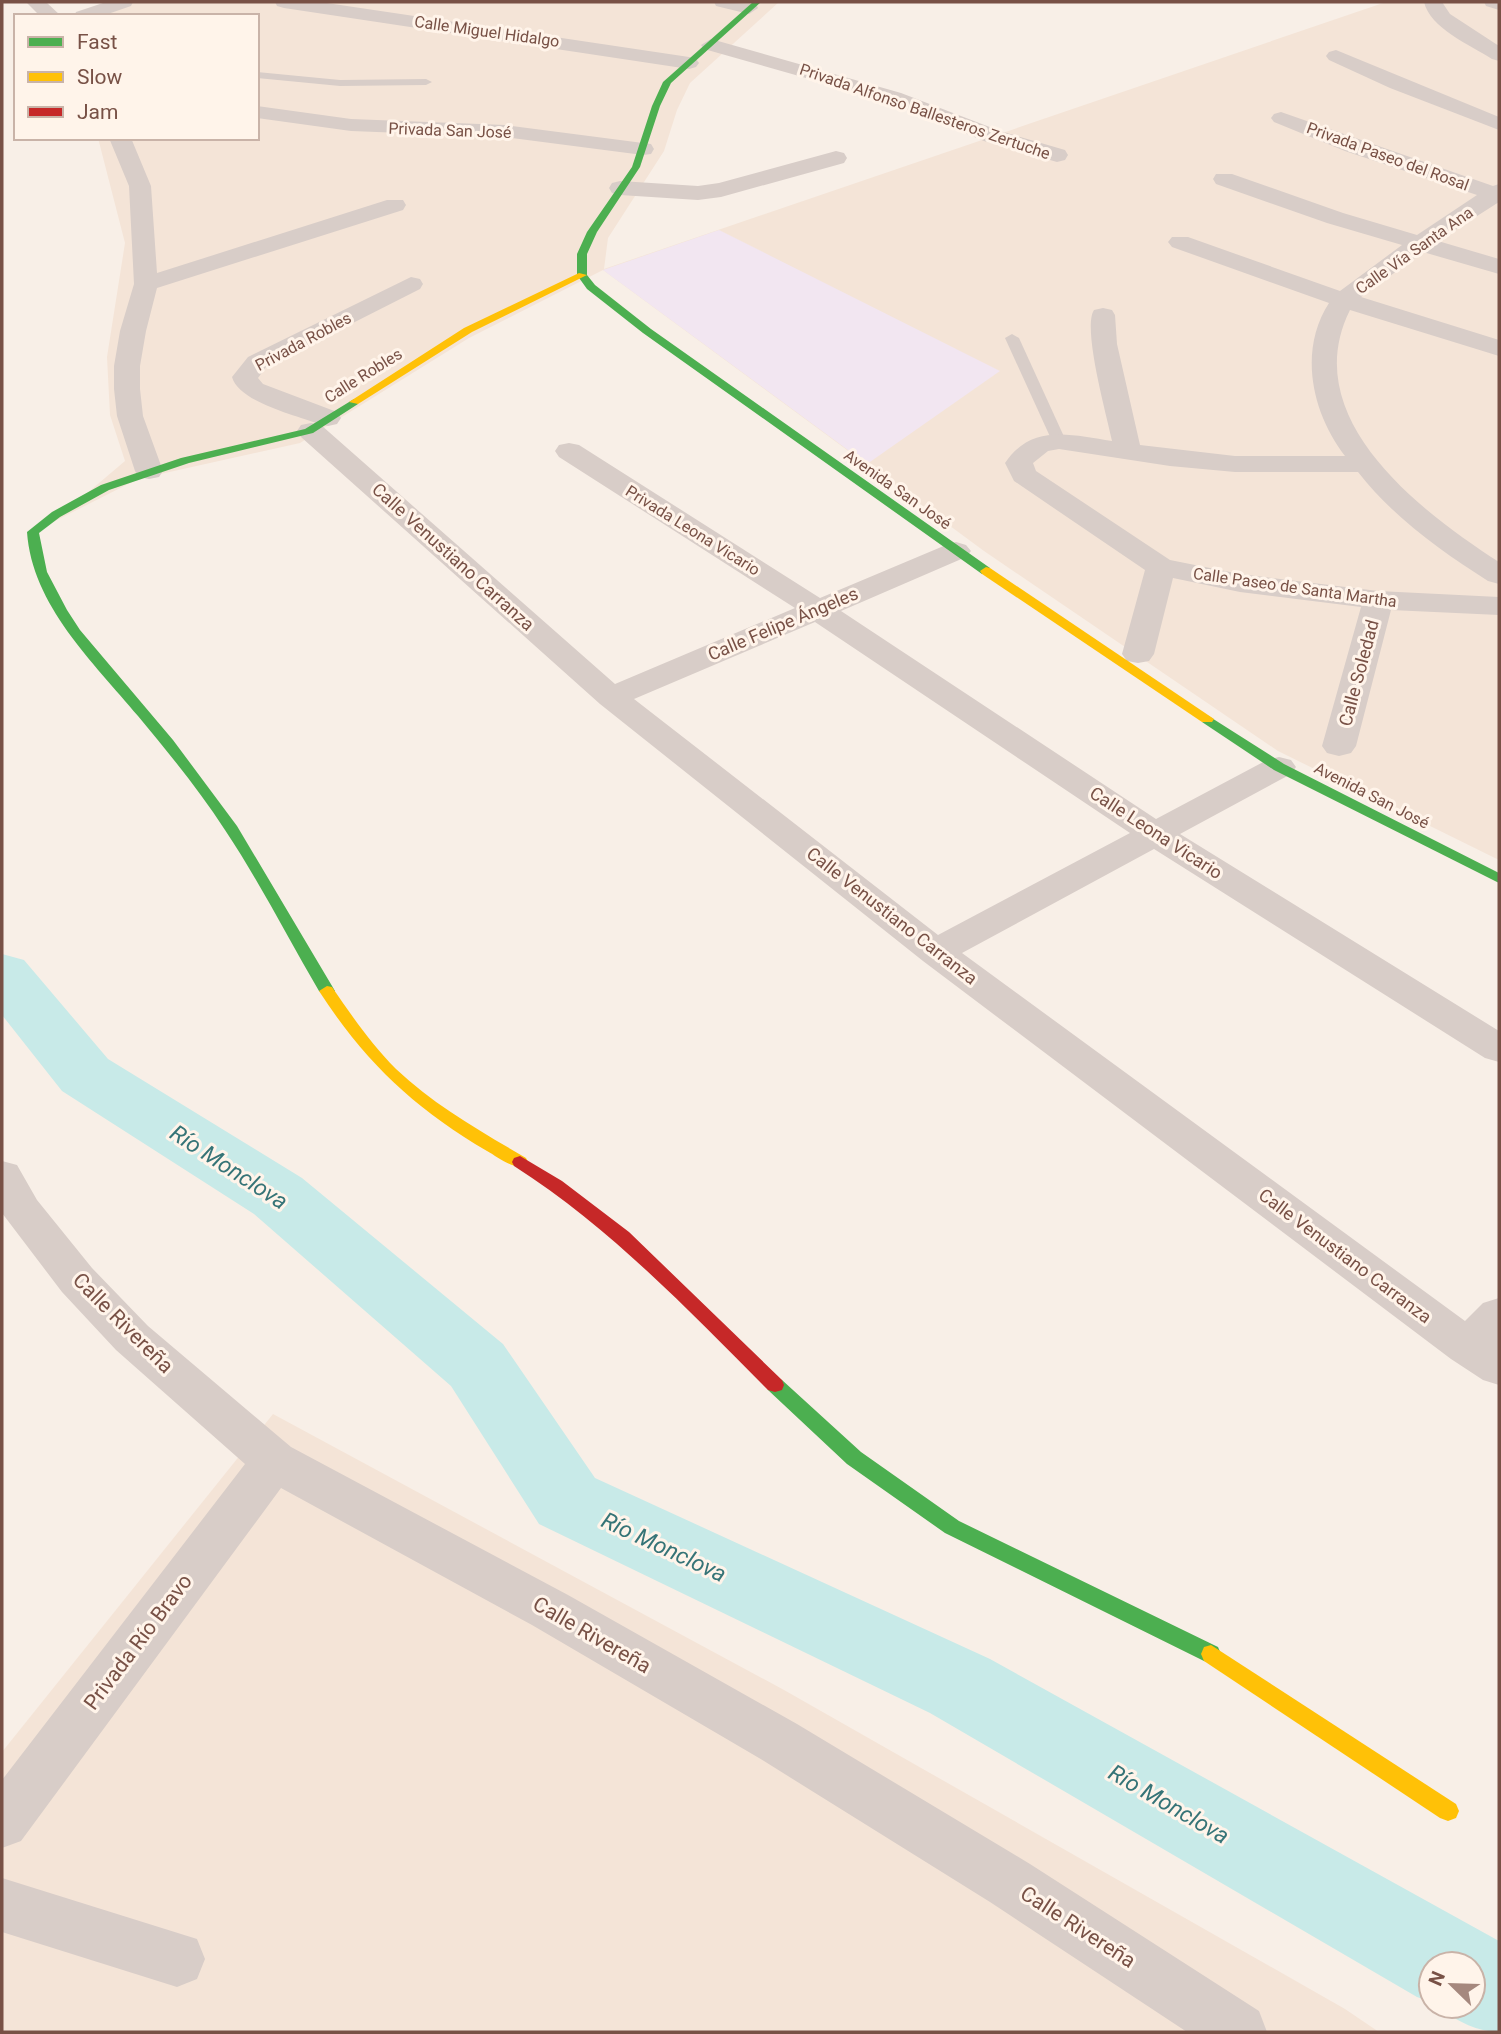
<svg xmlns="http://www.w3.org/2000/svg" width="1501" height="2034" viewBox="0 0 1501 2034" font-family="Roboto,sans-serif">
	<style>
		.residential { fill: #f4e4d7 }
		.education { fill: #f2e6f1 }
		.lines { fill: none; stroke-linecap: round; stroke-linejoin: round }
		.river { fill: #c8eae8; fill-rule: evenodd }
		.lane { fill: #d8cdc8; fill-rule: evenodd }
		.street { fill: #d8cdc8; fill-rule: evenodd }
		.fast { fill: #4caf50; fill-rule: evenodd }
		.slow { fill: #ffc107; fill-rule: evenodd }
		.jam { fill: #c62828; fill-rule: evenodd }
		.labels { text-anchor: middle; stroke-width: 6; stroke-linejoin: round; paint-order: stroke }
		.far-street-label { font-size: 16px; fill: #785146; stroke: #fff4ea }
		.street-label { font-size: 18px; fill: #785146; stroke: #fff4ea }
		.near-street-label { font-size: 21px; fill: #785146; stroke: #fff4ea }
		.near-water-label { font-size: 23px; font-style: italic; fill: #367477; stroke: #fff4ea }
	</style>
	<rect width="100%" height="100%" fill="#f8efe7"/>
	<!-- residential -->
	<g class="residential">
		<polygon points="131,2 779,2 690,83 677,110 664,151 608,238 604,269 1386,2 1499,2 1499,860 1278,751 984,551 603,270 469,338 300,443 138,479 53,522 125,461 110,415 107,357 125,243 98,138 257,138 257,16 87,16"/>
		<polygon points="273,1414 784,1690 1345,2009 1379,2032 2,2032 2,1752"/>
	</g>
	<!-- education -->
	<polygon class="education" points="719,230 1000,371 867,464 603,270"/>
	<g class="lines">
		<!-- river -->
		<path class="river" d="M 2,954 L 24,960 L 108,1059 L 302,1178 L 503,1344 L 595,1478 L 990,1659 L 1499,1941 L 1499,2032 C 1477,2032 1459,2021 1440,2010 L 1438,2006 L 1473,2006 L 1473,1964 L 1431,1964 L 1431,2002 L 1417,1997 L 930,1713 L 539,1524 L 451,1386 L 254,1214 L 62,1091 L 2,1015 Z"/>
		<!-- lane -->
		<g class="lane">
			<polygon points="257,72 340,80 426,79 432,82 426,85 340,86 257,78"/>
			<polygon points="1012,334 1019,338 1066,441 1064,444 1054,444 1052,441 1005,338"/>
		</g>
		<!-- street -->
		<g class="street">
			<polygon points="26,2 46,2 61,16 40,16"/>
			<polygon points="106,2 133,2 131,6 102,16 74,16 76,12"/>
			<polygon points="275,2 320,2 689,57 696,59 699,63 696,67 689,69 284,8 277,6"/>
			<polygon points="714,2 756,4 758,8 749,14 716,6"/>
			<path d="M 1424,2 L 1442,2 L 1450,14 L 1499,46 L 1499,61 L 1492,59 C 1470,45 1430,28 1424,2 Z"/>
			<polygon points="1484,2 1499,2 1499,10 1486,6"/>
			<polygon points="711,39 901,93 1000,131 1065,150 1068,155 1065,160 1057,162 984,141 887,101 704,49 701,45"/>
			<polygon points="1336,50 1499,117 1499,130 1390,88 1329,60 1326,56 1329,52"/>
			<polygon points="257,106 351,119 505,125 643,143 651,144 654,149 651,154 643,155 505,137 351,131 257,118"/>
			<path d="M 1281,112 L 1493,186 L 1499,184 L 1499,202 L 1438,241 L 1499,259 L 1499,274 L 1423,252 L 1361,297 L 1499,340 L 1499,356 L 1350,310 C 1296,418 1421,512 1499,562 L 1499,584 L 1488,581 C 1441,551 1393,517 1358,472 L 1235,472 L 1170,466 L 1059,449 L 1048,451 L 1033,463 L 1036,471 L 1170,560 L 1240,574 L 1378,591 L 1499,597 L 1499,615 L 1391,610 L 1356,746 L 1351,753 L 1339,756 L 1327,753 L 1322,746 L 1361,607 L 1240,592 L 1173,578 L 1154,654 L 1149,661 L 1138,663 L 1127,661 L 1122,654 L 1145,570 L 1014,481 L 1005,463 C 1032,423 1071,435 1112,441 C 1107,416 1082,328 1094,310 L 1103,308 L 1112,310 L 1115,315 L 1117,344 L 1140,445 L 1235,456 L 1345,456 C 1312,413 1298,351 1329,303 L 1172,247 L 1168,242 L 1172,237 L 1188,237 L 1340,291 L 1402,245 L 1327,223 L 1216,184 L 1213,179 L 1216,174 L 1232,174 L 1343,213 L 1417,235 L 1477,195 L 1345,151 L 1274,122 L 1271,118 L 1274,114 Z"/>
			<polygon points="109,138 131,138 151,186 157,273 387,200 403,200 406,205 403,210 157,288 146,331 140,366 140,389 143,416 163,471 159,477 149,479 139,477 135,471 117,416 114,389 114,366 120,331 134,284 129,186"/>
			<polygon points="836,151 844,153 847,158 844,163 721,197 698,200 620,195 612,193 609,188 612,183 620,181 698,186 719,183"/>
			<path d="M 411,277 L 420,279 L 423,284 L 420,289 L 266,367 L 258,378 L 263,384 L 337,412 L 341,418 L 337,424 L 328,426 L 319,424 C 295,415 239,402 232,377 L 248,357 Z"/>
			<path d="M 311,423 L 321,425 L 615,684 L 795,608 L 559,457 L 555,451 L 559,445 L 569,443 L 579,445 L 820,598 L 946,545 L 956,542 L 966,545 L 971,551 L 966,557 L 841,611 L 1156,819 L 1267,760 L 1279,757 L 1291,760 L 1296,767 L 1291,774 L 1180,834 L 1499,1031 L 1499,1062 L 1485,1058 L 1154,849 L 962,953 L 1465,1321 L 1483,1303 L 1499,1298 L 1499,1385 L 1483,1380 L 1451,1359 L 923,961 L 600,704 L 301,437 L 297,431 L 301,425 ZM 815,622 L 1130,833 L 938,935 L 634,699 Z"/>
			<polygon points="2,1161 17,1165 37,1200 92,1268 148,1326 291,1447 568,1595 797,1724 1030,1864 1259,2011 1267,2032 1187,2032 990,1902 759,1758 532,1625 281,1488 21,1841 2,1848 2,1780 245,1464 116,1350 62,1292 2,1213"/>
			<polygon points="2,1878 197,1939 205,1959 197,1979 177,1987 2,1932"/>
		</g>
		<!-- fast -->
		<g class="fast">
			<polygon points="753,2 761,2 671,83 660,106 640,167 597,232 587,254 587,275 595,285 651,329 990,568 990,574 982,574 643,333 587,289 577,275 577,254 587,232 632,167 652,106 663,82"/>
			<path d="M 354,399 L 358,400 L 358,404 L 313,433 L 189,463 L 109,490 L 60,517 L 39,533 L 47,572 L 67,610 L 80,630 L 173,740 L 237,826 L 335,991 L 327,996 L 319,991 C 288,938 259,881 225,830 C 199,790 168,752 138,716 C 93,662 32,605 27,532 L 52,512 L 101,485 L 181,458 L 305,429 Z"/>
			<polygon points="1207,715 1284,764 1499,873 1499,883 1274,770 1202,722 1202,716"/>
			<polygon points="775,1378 782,1380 861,1452 959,1521 1218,1647 1221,1654 1218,1661 1211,1663 1204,1661 945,1533 847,1464 768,1390 766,1385 768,1380"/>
		</g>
		<!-- slow -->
		<g class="slow">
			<polygon points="579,273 587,275 472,332 358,404 349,402 464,328"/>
			<polygon points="986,567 990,568 1214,719 1212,722 1202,722 982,574 980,571"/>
			<path d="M 327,986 L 332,987 C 352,1016 371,1044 396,1069 C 434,1105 480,1131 526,1158 L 528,1162 L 526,1166 C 513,1170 498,1157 487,1151 C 414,1108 365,1062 319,991 Z"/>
			<polygon points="1211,1645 1456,1804 1459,1811 1456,1818 1448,1821 1440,1818 1204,1661 1201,1654 1204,1647"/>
		</g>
		<!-- jam -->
		<path class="jam" d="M 520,1156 L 562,1181 L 629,1232 L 782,1380 L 784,1385 L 782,1390 L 775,1392 L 768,1390 C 688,1310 611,1228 514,1166 L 512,1162 L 514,1158 Z"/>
	</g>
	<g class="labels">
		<!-- far-street labels -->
		<g class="far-street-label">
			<text transform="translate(487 31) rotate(8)" y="6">Calle Miguel Hidalgo</text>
			<text transform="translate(925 111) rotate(19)" y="6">Privada Alfonso Ballesteros Zertuche</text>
			<text transform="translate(450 130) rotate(2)" y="6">Privada San José</text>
			<text transform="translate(1388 156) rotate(20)" y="6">Privada Paseo del Rosal</text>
			<text transform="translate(1414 250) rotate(-35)" y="6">Calle Vía Santa Ana</text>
			<text transform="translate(303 341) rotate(-28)" y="6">Privada Robles</text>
			<text transform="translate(363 375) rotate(-32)" y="6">Calle Robles</text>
			<text transform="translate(898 489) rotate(35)" y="6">Avenida San José</text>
			<text transform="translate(693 530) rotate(32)" y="6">Privada Leona Vicario</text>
			<text transform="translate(1295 587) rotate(8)" y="6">Calle Paseo de Santa Martha</text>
			<text transform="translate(1372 795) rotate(27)" y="6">Avenida San José</text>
		</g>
		<!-- street labels -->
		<g class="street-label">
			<text transform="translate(453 557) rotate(42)" y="6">Calle Venustiano Carranza</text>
			<text transform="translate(783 624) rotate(-23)" y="6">Calle Felipe Ángeles</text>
			<text transform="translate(1359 673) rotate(-75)" y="6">Calle Soledad</text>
			<text transform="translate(1156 833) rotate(33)" y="6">Calle Leona Vicario</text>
			<text transform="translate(892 916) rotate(38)" y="6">Calle Venustiano Carranza</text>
			<text transform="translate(1345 1256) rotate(37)" y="6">Calle Venustiano Carranza</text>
		</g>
		<!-- near-street labels -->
		<g class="near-street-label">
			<text transform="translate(123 1323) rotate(45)" y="7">Calle Rivereña</text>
			<text transform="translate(592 1635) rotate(30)" y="7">Calle Rivereña</text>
			<text transform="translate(138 1642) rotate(-53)" y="7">Privada Río Bravo</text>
			<text transform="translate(1078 1927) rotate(33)" y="7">Calle Rivereña</text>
		</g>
		<!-- near-water labels -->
		<g class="near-water-label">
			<text transform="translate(229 1167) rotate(33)" y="8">Río Monclova</text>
			<text transform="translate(664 1547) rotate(25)" y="8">Río Monclova</text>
			<text transform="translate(1169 1804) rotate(30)" y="8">Río Monclova</text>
		</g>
	</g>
	<!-- border -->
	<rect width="1501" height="2034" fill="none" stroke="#785146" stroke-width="7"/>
	<!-- legend -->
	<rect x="14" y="14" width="245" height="126" fill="#fff4ea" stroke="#c9b3a8" stroke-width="2"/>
	<rect x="28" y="37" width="35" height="10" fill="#4caf50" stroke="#c9b3a8" stroke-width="2"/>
	<text x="77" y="49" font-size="21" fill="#785146">Fast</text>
	<rect x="28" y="72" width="35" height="10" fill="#ffc107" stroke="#c9b3a8" stroke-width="2"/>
	<text x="77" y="84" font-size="21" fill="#785146">Slow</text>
	<rect x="28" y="107" width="35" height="10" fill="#c62828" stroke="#c9b3a8" stroke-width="2"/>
	<text x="77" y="119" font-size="21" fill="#785146">Jam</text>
	<!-- north arrow -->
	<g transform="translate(1452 1985) rotate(293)"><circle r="33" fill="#fff4ea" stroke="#c9b3a8" stroke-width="2"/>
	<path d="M0-5L12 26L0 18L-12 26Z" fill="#a5887e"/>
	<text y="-10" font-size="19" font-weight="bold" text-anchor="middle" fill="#785146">N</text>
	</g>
</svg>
